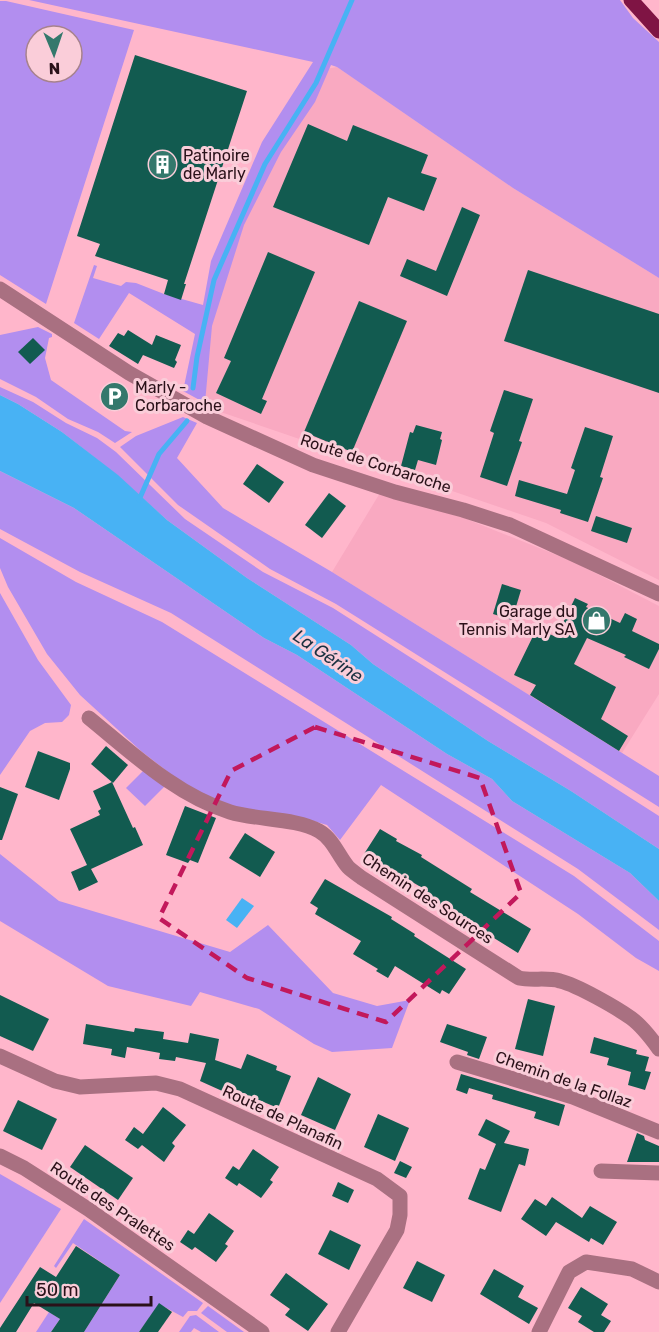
<svg xmlns="http://www.w3.org/2000/svg" width="659" height="1332" viewBox="0 0 659 1332" font-family="Rubik,sans-serif">
	<style>
		.built { fill: #f9a9c1 }
		.green { fill: #b28eef; fill-rule: evenodd }
		.water { fill: #48b2f4 }
		.lines { fill: none; stroke-linecap: round; stroke-linejoin: round }
		.stream { stroke: #48b2f4; stroke-width: 5 }
		.building { fill: #125b50 }
		.minor { stroke: #a97081; stroke-width: 15 }
		.major { stroke: #7f1444; stroke-width: 15 }
		.marked { fill: none; stroke: #c2185b; stroke-width: 4.5; stroke-dasharray: 12 8; stroke-linejoin: round }
		.labels { text-anchor: middle; stroke-width: 6; stroke-linejoin: round; paint-order: stroke }
		.poi-label { font-size: 16px; fill: #2a1119; stroke: #facdd9; text-anchor: start }
		.street-label { font-size: 16px; fill: #2a1119; stroke: #facdd9 }
		.water-label { font-size: 18px; font-style: italic; fill: #1b3141; stroke: #facdd9 }
	</style>
	<rect width="100%" height="100%" fill="#ffb6cb"/>
	<!-- built -->
	<g class="built">
		<polygon points="337,67 513,188 659,278 659,580 546,523 197,404 210,320 242,225 277,153 326,69"/>
		<polygon points="380,493 464,518 574,562 659,606 659,694 622,753 332,572"/>
	</g>
	<!-- green -->
	<g class="green">
		<polygon points="29,0 620,0 633,18 659,42 659,278 513,188 337,67 331,65 315,102 281,152 244,225 212,326 205,403 183,391 195,334 129,293 99,339 74,323 94,265 97,266 93,278 121,286 126,282 136,283 164,294 203,305 211,261 262,142 313,62"/>
		<path d="M 0,1 L 6,1 L 134,30 L 46,304 L 0,275 ZM 36,36 L 72,36 L 72,72 L 36,72 Z"/>
		<polygon points="38,327 52,334 52,337 49,338 45,358 51,380 125,431 132,432 115,443 98,432 68,419 36,397 0,379 0,335"/>
		<polygon points="0,387 33,402 66,423 97,438 116,452 185,519 263,572 333,608 659,816 659,849 571,791 488,741 373,664 351,645 247,578 167,520 117,475 62,432 18,404 0,395"/>
		<polygon points="183,417 197,423 177,458 223,508 332,572 659,776 659,807 336,604 270,569 178,505 120,447 136,436"/>
		<polygon points="0,471 74,508 264,638 297,655 447,754 492,779 512,801 630,873 659,901 659,930 578,869 171,613 80,572 0,529"/>
		<polygon points="0,538 76,582 162,622 574,876 659,941 659,971 636,958 578,914 381,785 340,840 327,825 310,820 232,807 195,793 141,751 80,695 47,654 8,587 0,568"/>
		<polygon points="0,593 38,660 71,705 69,715 62,722 45,723 30,731 0,775"/>
		<polygon points="145,769 165,786 145,806 126,788"/>
		<polygon points="0,854 59,901 230,952 268,925 333,993 377,1006 410,1000 392,1048 332,1052 314,1044 259,1009 200,992 191,1006 108,986 0,921"/>
		<polygon points="0,1174 61,1209 0,1303"/>
		<polygon points="84,1219 203,1303 197,1311 188,1311 183,1317 159,1304 139,1332 84,1332 120,1275 73,1243 56,1268 54,1266"/>
		<polygon points="208,1306 244,1332 227,1332 201,1313"/>
		<polygon points="49,1312 60,1319 51,1332 36,1332"/>
		<polygon points="196,1315 219,1332 201,1332 194,1328 191,1332 179,1332 190,1316"/>
	</g>
	<!-- water -->
	<g class="water">
		<polygon points="0,395 18,404 62,432 118,475 167,520 247,578 351,645 373,664 488,741 571,791 659,849 659,901 630,873 512,801 492,779 447,754 297,655 264,638 74,508 0,471"/>
		<polygon points="242,898 254,906 237,928 226,920"/>
	</g>
	<g class="lines">
		<!-- stream -->
		<g class="stream">
			<polyline points="193,388 197,357 214,280 265,164 316,83 352,0"/>
			<polyline points="139,500 159,454 187,421"/>
		</g>
	</g>
	<!-- building -->
	<g class="building">
		<polygon points="135,55 247,91 184,284 186,284 181,300 164,294 168,280 95,256 100,244 77,236"/>
		<polygon points="308,124 347,141 353,125 428,155 421,173 437,178 424,211 388,197 369,245 273,207"/>
		<polygon points="462,207 480,215 447,296 400,276 407,259 436,271"/>
		<polygon points="268,252 315,272 262,399 267,401 261,414 216,393 231,361 224,358"/>
		<polygon points="528,270 659,314 659,393 504,341"/>
		<polygon points="359,301 407,321 352,452 304,432"/>
		<polygon points="128,330 152,345 156,335 181,345 175,360 177,362 174,368 143,355 138,364 109,346 118,333 124,336"/>
		<polygon points="33,338 45,350 30,364 18,352"/>
		<polygon points="504,390 533,399 519,441 522,442 507,486 480,477 494,433 490,431"/>
		<polygon points="416,425 442,432 440,439 442,440 436,465 418,460 415,470 401,466 410,432 413,433"/>
		<polygon points="585,427 613,436 600,477 603,478 588,522 560,513 561,510 515,496 519,480 567,494 575,470 571,468"/>
		<polygon points="257,464 284,482 269,503 243,484"/>
		<polygon points="329,493 346,506 322,538 305,525"/>
		<polygon points="596,516 632,528 627,543 591,531"/>
		<polygon points="502,584 521,590 512,620 493,614"/>
		<polygon points="575,598 588,604 586,607 620,623 625,613 637,619 632,631 659,644 659,649 649,669 624,657 626,655 587,638 574,664 616,687 601,719 628,736 619,751 530,695 536,685 514,675 537,628 556,637"/>
		<polygon points="106,746 128,765 113,783 91,764"/>
		<polygon points="38,751 70,763 70,769 59,800 25,787"/>
		<polygon points="112,782 133,828 135,827 143,845 91,869 98,882 79,891 71,872 87,865 70,829 100,815 98,811 101,809 93,791"/>
		<polygon points="0,787 18,794 2,840 0,840"/>
		<polygon points="185,806 216,818 198,863 190,860 188,863 166,855"/>
		<polygon points="380,829 397,839 396,841 422,855 421,857 472,889 470,892 531,929 518,953 423,894 426,890 364,854"/>
		<polygon points="245,833 275,852 260,877 229,858"/>
		<polygon points="325,879 392,917 391,919 415,934 414,936 466,969 449,994 442,990 440,994 395,966 388,978 376,971 378,969 353,954 361,941 315,914 318,908 310,903"/>
		<polygon points="0,995 49,1019 33,1051 0,1036"/>
		<polygon points="528,999 555,1006 543,1056 515,1049"/>
		<polygon points="86,1024 134,1032 135,1028 164,1032 163,1039 188,1043 190,1033 219,1039 215,1060 241,1069 247,1054 277,1066 276,1070 291,1076 278,1108 242,1093 240,1099 200,1081 206,1063 176,1057 175,1061 159,1059 160,1053 127,1047 125,1058 111,1055 112,1049 83,1044"/>
		<polygon points="447,1024 487,1037 479,1059 467,1055 468,1052 440,1042"/>
		<polygon points="594,1037 637,1050 636,1054 649,1057 645,1071 651,1072 645,1090 628,1085 631,1072 607,1065 609,1058 590,1053"/>
		<polygon points="461,1074 565,1105 559,1126 534,1118 536,1112 492,1099 493,1095 469,1088 467,1094 456,1090"/>
		<polygon points="318,1077 351,1094 335,1130 301,1115"/>
		<polygon points="18,1100 57,1119 42,1150 3,1131"/>
		<polygon points="163,1107 186,1125 172,1143 175,1146 164,1162 142,1145 138,1149 125,1140 134,1127 143,1134"/>
		<polygon points="378,1114 409,1128 395,1161 364,1147"/>
		<polygon points="486,1119 510,1131 504,1143 529,1149 525,1166 519,1164 501,1212 468,1199 480,1168 485,1170 496,1144 478,1135"/>
		<polygon points="637,1133 644,1136 645,1140 659,1146 659,1162 627,1162"/>
		<polygon points="85,1145 133,1178 118,1200 70,1167"/>
		<polygon points="253,1149 279,1167 270,1180 273,1182 261,1198 239,1183 237,1186 225,1178 233,1166 239,1170"/>
		<polygon points="400,1161 412,1167 406,1178 394,1173"/>
		<polygon points="338,1182 354,1190 348,1203 332,1196"/>
		<polygon points="552,1197 582,1218 590,1206 617,1222 603,1245 591,1238 589,1242 556,1222 546,1236 521,1219 535,1199 546,1206"/>
		<polygon points="209,1213 234,1231 225,1244 228,1246 216,1262 195,1247 192,1250 180,1242 188,1230 194,1234"/>
		<polygon points="330,1230 361,1245 349,1270 318,1254"/>
		<polygon points="76,1246 120,1275 84,1332 51,1332 60,1319 34,1303 16,1332 0,1332 0,1328 40,1267 56,1277"/>
		<polygon points="417,1261 445,1275 432,1302 403,1288"/>
		<polygon points="494,1269 524,1286 518,1297 538,1308 529,1324 480,1294"/>
		<polygon points="286,1273 328,1304 308,1331 285,1315 290,1309 270,1295"/>
		<polygon points="581,1287 608,1304 601,1315 611,1321 604,1332 594,1332 578,1322 582,1316 568,1308"/>
		<polygon points="159,1303 172,1312 158,1332 139,1332"/>
	</g>
	<g class="lines">
		<!-- minor -->
		<g class="minor">
			<polyline points="0,289 129,373 207,417 313,465 395,492 463,510 510,525 659,594"/>
			<path d="M 89,718 C 132,753 176,795 230,812 C 256,820 296,818 319,831 C 333,839 338,855 348,867 C 352,871 358,875 362,878 L 519,978 C 532,981 547,977 560,981 C 577,985 617,1008 631,1018 C 642,1026 651,1038 659,1049"/>
			<polyline points="0,1056 55,1081 80,1087 156,1083 180,1089 377,1179 400,1196 400,1215 397,1230 338,1332"/>
			<polyline points="457,1062 573,1097 659,1132"/>
			<polyline points="0,1156 24,1168 88,1209 262,1332"/>
			<polyline points="601,1171 659,1173"/>
			<polyline points="539,1332 569,1272 586,1262 632,1269 659,1282"/>
		</g>
		<!-- major -->
		<polyline class="major" points="631,0 659,31"/>
	</g>
	<!-- marked area -->
	<path class="marked" d="M 315,727 L 480,778 L 521,893 L 386,1022 L 247,978 L 159,918 L 231,771 Z"/>
	<!-- icons -->
	<defs>
		<symbol id="building-disc" viewBox="-11 -11 22 22"><circle r="9.5" fill="#34786c" stroke="#facdd9"/><path d="M-4-6H4V6H1V3H-1V6H-4ZM-2.5-4.3h1.7v1.8h-1.7ZM.8-4.3h1.7v1.8H.8ZM-2.5-1h1.7V.8h-1.7ZM.8-1h1.7V.8H.8Z" fill="#fff"/></symbol>
		<symbol id="parking-disc" viewBox="-11 -11 22 22"><circle r="9.5" fill="#34786c" stroke="#facdd9"/><path d="M-3.5-5.5H1a3.5 3.5 0 0 1 0 7H-1V5.5H-3.5ZM-1-3.4V-.6H.8a1.4 1.4 0 0 0 0-2.8Z" fill="#fff"/></symbol>
		<symbol id="shop-disc" viewBox="-11 -11 22 22"><circle r="9.5" fill="#34786c" stroke="#facdd9"/><path d="M-5-2.5h2.3a2.7 3.5 0 0 1 5.4 0H5L5.5 6h-11ZM-1.5-2.5h3a1.5 2.3 0 0 0-3 0Z" fill="#fff"/></symbol>
	</defs>
	<g fill-rule="evenodd">
		<use href="#building-disc" x="146" y="148" width="33" height="33"/>
		<use href="#parking-disc" x="98" y="380" width="33" height="33"/>
		<use href="#shop-disc" x="580" y="604" width="33" height="33"/>
	</g>
	<g class="labels">
		<!-- poi labels -->
		<g class="poi-label">
			<text x="183" y="161">Patinoire<tspan x="183" dy="18">de Marly</tspan></text>
			<text x="135" y="393">Marly -<tspan x="135" dy="18">Corbaroche</tspan></text>
			<text x="575" y="617" text-anchor="end">Garage du<tspan x="575" dy="18">Tennis Marly SA</tspan></text>
		</g>
		<!-- street labels -->
		<g class="street-label">
			<text transform="translate(376 463) rotate(18)" y="6">Route de Corbaroche</text>
			<text transform="translate(428 898) rotate(33)" y="6">Chemin des Sources</text>
			<text transform="translate(564 1079) rotate(19)" y="6">Chemin de la Follaz</text>
			<text transform="translate(283 1117) rotate(25)" y="6">Route de Planafin</text>
			<text transform="translate(113 1206) rotate(34)" y="6">Route des Pralettes</text>
		</g>
		<!-- water labels -->
		<g class="water-label">
			<text transform="translate(328 656) rotate(34)" y="6">La Gérine</text>
		</g>
	</g>
	<!-- north arrow -->
	<g transform="translate(54 54) rotate(178)"><circle r="28" fill="#facdd9" stroke="#a7828c" stroke-width="1.5"/>
	<path d="M0-4.5L10 22L0 15L-10 22Z" fill="#34786c"/>
	<text y="-9" font-size="16" font-weight="bold" text-anchor="middle" fill="#2a1119">N</text>
	</g>
	<!-- scale -->
	<path d="M27 1296v9h124v-9" fill="none" stroke="#2a1119" stroke-width="3"/>
	<text x="36" y="1296" font-size="18" fill="#2a1119" stroke="#facdd9" stroke-width="4.5" paint-order="stroke">50 m</text>
</svg>
